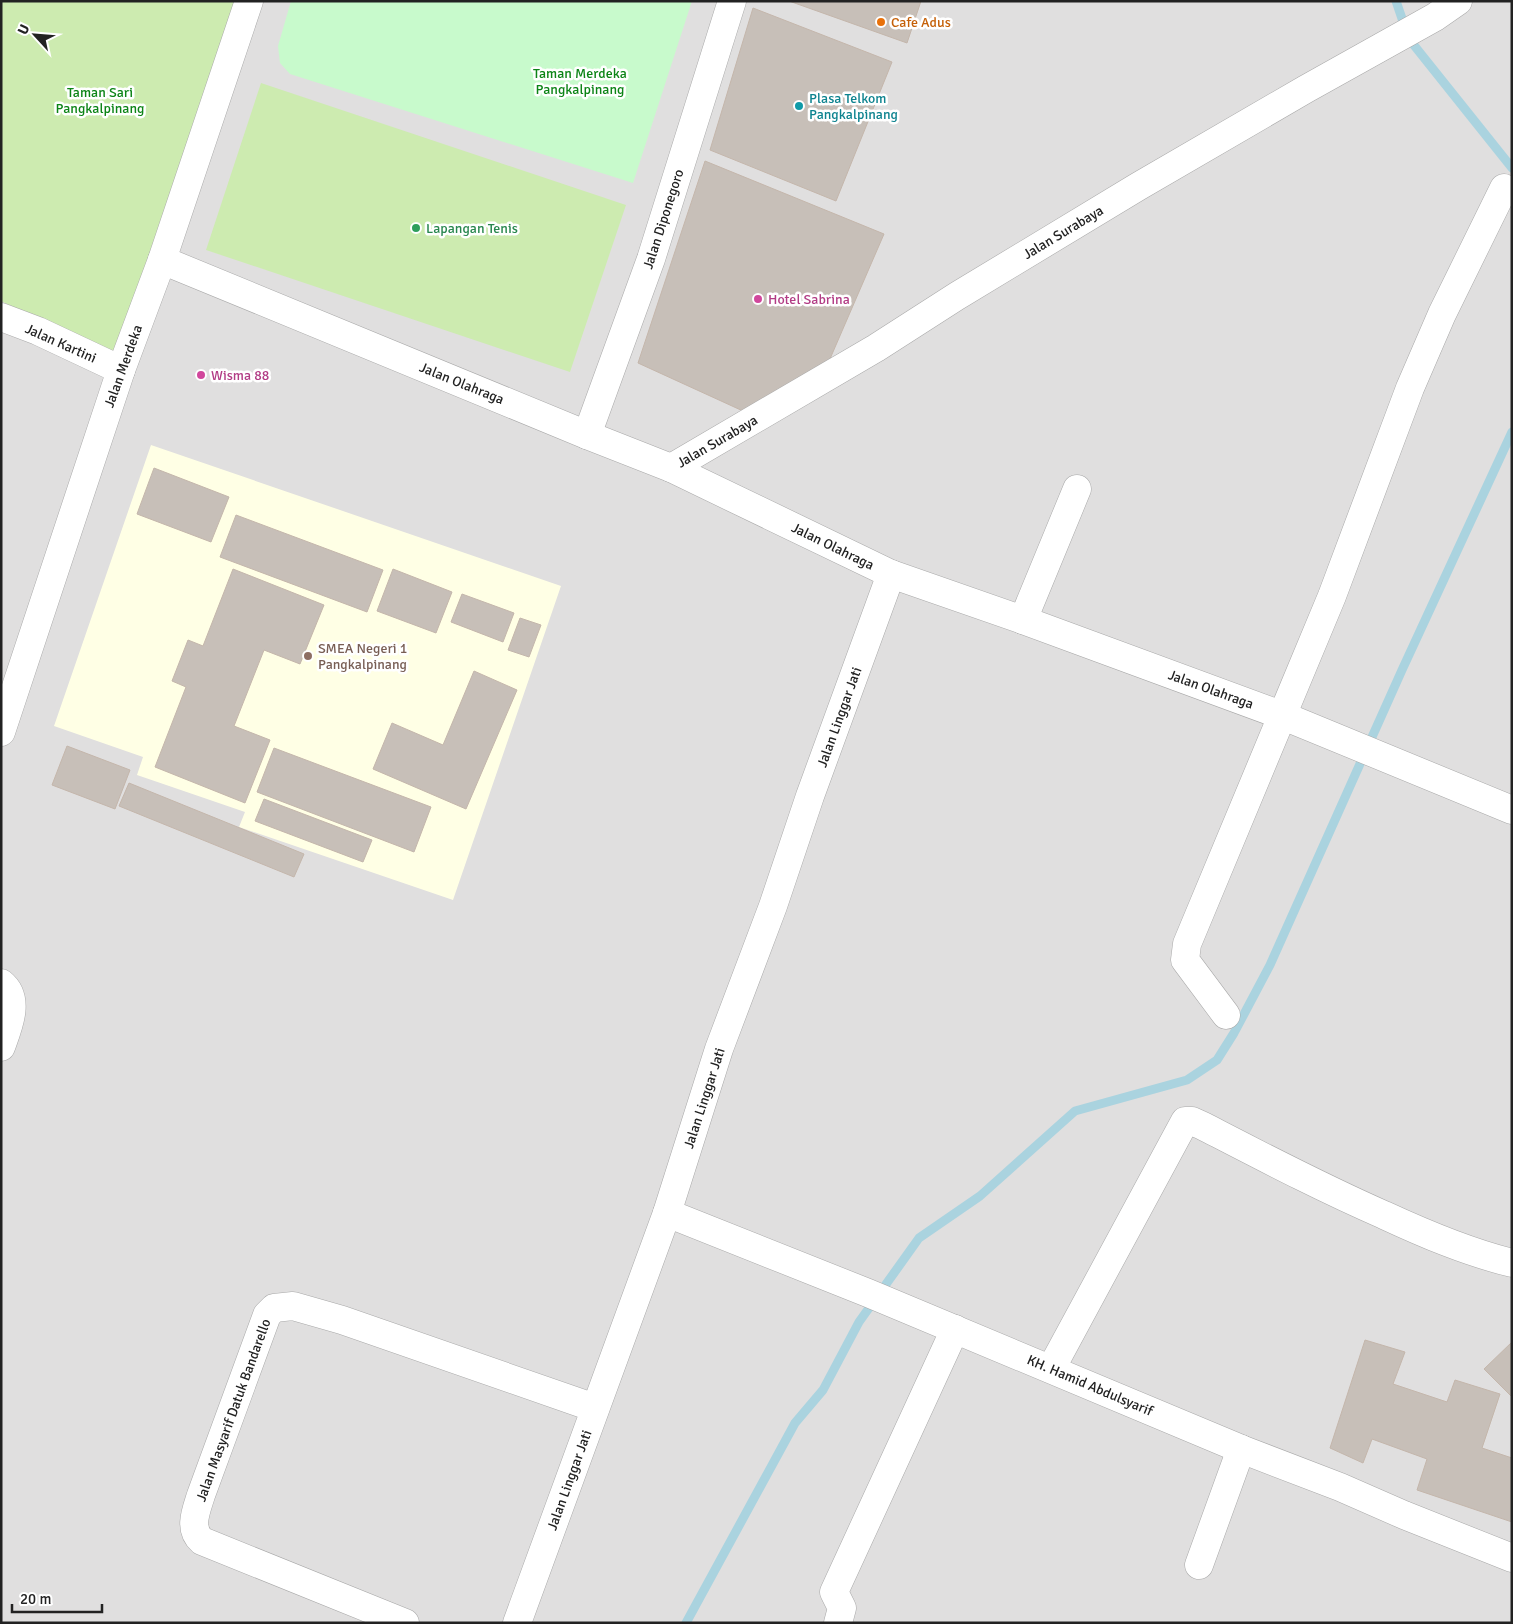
<svg xmlns="http://www.w3.org/2000/svg" width="1513" height="1624" viewBox="0 0 1513 1624" font-family="Signika,sans-serif">
	<style>
		.residential { fill: #e0dfdf }
		.education { fill: #ffffe5 }
		.grass { fill: #cdebb0 }
		.park { fill: #c8facc }
		.lines { fill: none; stroke-linecap: round; stroke-linejoin: round }
		.stream { stroke: #aad3df; stroke-width: 9 }
		.building { fill: #c7bfb8; stroke: #c4b6ab }
		.minor-casing { stroke: #a9a9a9; stroke-width: 29 }
		.minor { stroke: #fff; stroke-width: 28 }
		.food-dot { fill: #e8710a; stroke: #fff; stroke-width: 2 }
		.culture-dot { fill: #0f9aa8; stroke: #fff; stroke-width: 2 }
		.leisure-dot { fill: #2e9e5b; stroke: #fff; stroke-width: 2 }
		.hotel-dot { fill: #d1479c; stroke: #fff; stroke-width: 2 }
		.education-dot { fill: #8d6e63; stroke: #fff; stroke-width: 2 }
		.labels { text-anchor: middle; stroke-width: 5; stroke-linejoin: round; paint-order: stroke }
		.food-label { font-size: 14px; fill: #c56008; stroke: #fff; text-anchor: start }
		.park-label { font-size: 14px; fill: #0c8416; stroke: #fff }
		.culture-label { font-size: 14px; fill: #0d838f; stroke: #fff; text-anchor: start }
		.street-label { font-size: 14px; fill: #222; stroke: #fff }
		.leisure-label { font-size: 14px; fill: #27864d; stroke: #fff; text-anchor: start }
		.hotel-label { font-size: 14px; fill: #b23c85; stroke: #fff; text-anchor: start }
		.education-label { font-size: 14px; fill: #785e54; stroke: #fff; text-anchor: start }
	</style>
	<rect width="100%" height="100%" fill="#f2efe9"/>
	<!-- residential -->
	<rect class="residential" x="1" y="1" width="1511" height="1622"/>
	<!-- education -->
	<polygon class="education" points="151,445 561,586 453,900 239,827 245,812 137,775 143,757 54,726"/>
	<!-- grass -->
	<g class="grass">
		<polygon points="1,1 239,1 115,356 1,301"/>
		<polygon points="261,83 626,205 570,372 206,250"/>
	</g>
	<!-- park -->
	<polygon class="park" points="291,1 692,1 633,183 290,74 280,63 278,46"/>
	<g class="lines">
		<!-- stream -->
		<g class="stream">
			<polyline points="1396,1 1409,39 1512,168"/>
			<polyline points="686,1623 795,1423 823,1390 859,1322 919,1238 980,1196 1075,1111 1187,1080 1217,1060 1234,1033 1270,965 1402,670 1512,432"/>
		</g>
	</g>
	<!-- building -->
	<g class="building">
		<polygon points="789,1 921,1 907,43"/>
		<polygon points="753,8 892,62 836,201 710,150"/>
		<polygon points="705,161 884,234 823,375 743,411 638,363"/>
		<polygon points="154,468 229,497 211,542 137,514"/>
		<polygon points="236,515 383,570 367,612 220,557"/>
		<polygon points="233,569 324,605 300,664 264,650 234,726 270,740 245,803 155,767 186,687 172,681 188,640 203,646"/>
		<polygon points="393,569 452,592 436,633 377,611"/>
		<polygon points="462,594 514,613 503,642 451,622"/>
		<polygon points="520,618 541,625 529,657 508,650"/>
		<polygon points="474,671 517,690 466,809 373,769 392,723 443,745"/>
		<polygon points="67,746 130,770 115,809 52,785"/>
		<polygon points="274,748 431,807 414,852 257,792"/>
		<polygon points="129,783 304,854 294,877 119,806"/>
		<polygon points="264,799 372,840 363,862 255,821"/>
		<polygon points="1365,1340 1405,1352 1393,1384 1447,1402 1455,1380 1500,1394 1482,1448 1512,1458 1512,1522 1417,1490 1427,1459 1372,1439 1363,1463 1330,1448"/>
		<polygon points="1512,1342 1512,1397 1484,1369"/>
	</g>
	<g class="lines">
		<defs>
			<g id="minor">
				<polyline points="162,260 587,435 671,468 891,574 1023,620 1281,715 1512,810"/>
				<polyline points="1,317 38,331 121,370"/>
				<polyline points="587,435 651,259 732,1"/>
				<polyline points="671,468 876,348 957,296 1139,186 1306,89 1435,17 1458,1"/>
				<polyline points="1023,620 1077,489"/>
				<polyline points="1,732 121,370 162,260 249,1"/>
				<path d="M 1,983 C 21,999 8,1027 1,1047"/>
				<polyline points="1226,1015 1185,960 1187,944 1332,596 1410,388 1442,314 1504,188"/>
				<polyline points="667,1213 868,1293 1241,1449 1340,1487 1404,1515 1512,1558"/>
				<path d="M 1051,1369 L 1185,1121 L 1192,1121 L 1203,1126 C 1263,1157 1322,1188 1384,1215 C 1425,1234 1467,1252 1512,1263"/>
				<polyline points="1199,1565 1241,1449"/>
				<path d="M 405,1623 L 202,1541 C 188,1529 196,1511 201,1495 L 267,1315 L 274,1308 L 293,1306 L 342,1320 L 595,1408"/>
				<polyline points="517,1623 667,1213 719,1049 773,906 810,796 891,574"/>
				<polyline points="838,1623 842,1608 834,1592 955,1329"/>
			</g>
		</defs>
		<!-- minor casing -->
		<use href="#minor" class="minor-casing"/>
		<!-- minor -->
		<use href="#minor" class="minor"/>
	</g>
	<!-- markers -->
	<circle class="food-dot" cx="881" cy="22" r="5"/>
	<circle class="culture-dot" cx="799" cy="106" r="5"/>
	<circle class="leisure-dot" cx="416" cy="228" r="5"/>
	<g class="hotel-dot">
		<circle cx="758" cy="299" r="5"/>
		<circle cx="201" cy="375" r="5"/>
	</g>
	<circle class="education-dot" cx="308" cy="656" r="5"/>
	<g class="labels">
		<!-- food labels -->
		<g class="food-label">
			<text x="891" y="27">Cafe Adus</text>
		</g>
		<!-- park labels -->
		<g class="park-label">
			<text x="580" y="78">Taman Merdeka<tspan x="580" dy="16">Pangkalpinang</tspan></text>
			<text x="100" y="97">Taman Sari<tspan x="100" dy="16">Pangkalpinang</tspan></text>
		</g>
		<!-- culture labels -->
		<g class="culture-label">
			<text x="809" y="103">Plasa Telkom<tspan x="809" dy="16">Pangkalpinang</tspan></text>
		</g>
		<!-- street labels -->
		<g class="street-label">
			<text transform="translate(663 219) rotate(-72)" y="5">Jalan Diponegoro</text>
			<text transform="translate(1063 232) rotate(-31)" y="5">Jalan Surabaya</text>
			<text transform="translate(61 343) rotate(24)" y="5">Jalan Kartini</text>
			<text transform="translate(123 366) rotate(-70)" y="5">Jalan Merdeka</text>
			<text transform="translate(462 383) rotate(22)" y="5">Jalan Olahraga</text>
			<text transform="translate(717 441) rotate(-30)" y="5">Jalan Surabaya</text>
			<text transform="translate(833 546) rotate(26)" y="5">Jalan Olahraga</text>
			<text transform="translate(1211 689) rotate(20)" y="5">Jalan Olahraga</text>
			<text transform="translate(839 717) rotate(-70)" y="5">Jalan Linggar Jati</text>
			<text transform="translate(704 1098) rotate(-72)" y="5">Jalan Linggar Jati</text>
			<text transform="translate(1090 1385) rotate(23)" y="5">KH. Hamid Abdulsyarif</text>
			<text transform="translate(233 1410) rotate(-70)" y="5">Jalan Masyarif Datuk Bandarello</text>
			<text transform="translate(569 1480) rotate(-70)" y="5">Jalan Linggar Jati</text>
		</g>
		<!-- leisure labels -->
		<g class="leisure-label">
			<text x="426" y="233">Lapangan Tenis</text>
		</g>
		<!-- hotel labels -->
		<g class="hotel-label">
			<text x="768" y="304">Hotel Sabrina</text>
			<text x="211" y="380">Wisma 88</text>
		</g>
		<!-- education labels -->
		<g class="education-label">
			<text x="318" y="653">SMEA Negeri 1<tspan x="318" dy="16">Pangkalpinang</tspan></text>
		</g>
	</g>
	<!-- border -->
	<rect width="1513" height="1624" fill="none" stroke="#222222" stroke-width="5"/>
	<!-- north arrow -->
	<g transform="translate(35 35) rotate(296)" stroke="#ffffff" stroke-width="4" paint-order="stroke">
	<path d="M0-4L9 19L0 12L-9 19Z" fill="#222222"/>
	<text y="-8" font-size="14" font-weight="bold" text-anchor="middle" fill="#222222">U</text>
	</g>
	<!-- scale -->
	<path d="M12 1604v8h90v-8" fill="none" stroke="#222222" stroke-width="2.5"/>
	<text x="20" y="1604" font-size="15" fill="#222222" stroke="#ffffff" stroke-width="4" paint-order="stroke">20 m</text>
</svg>
